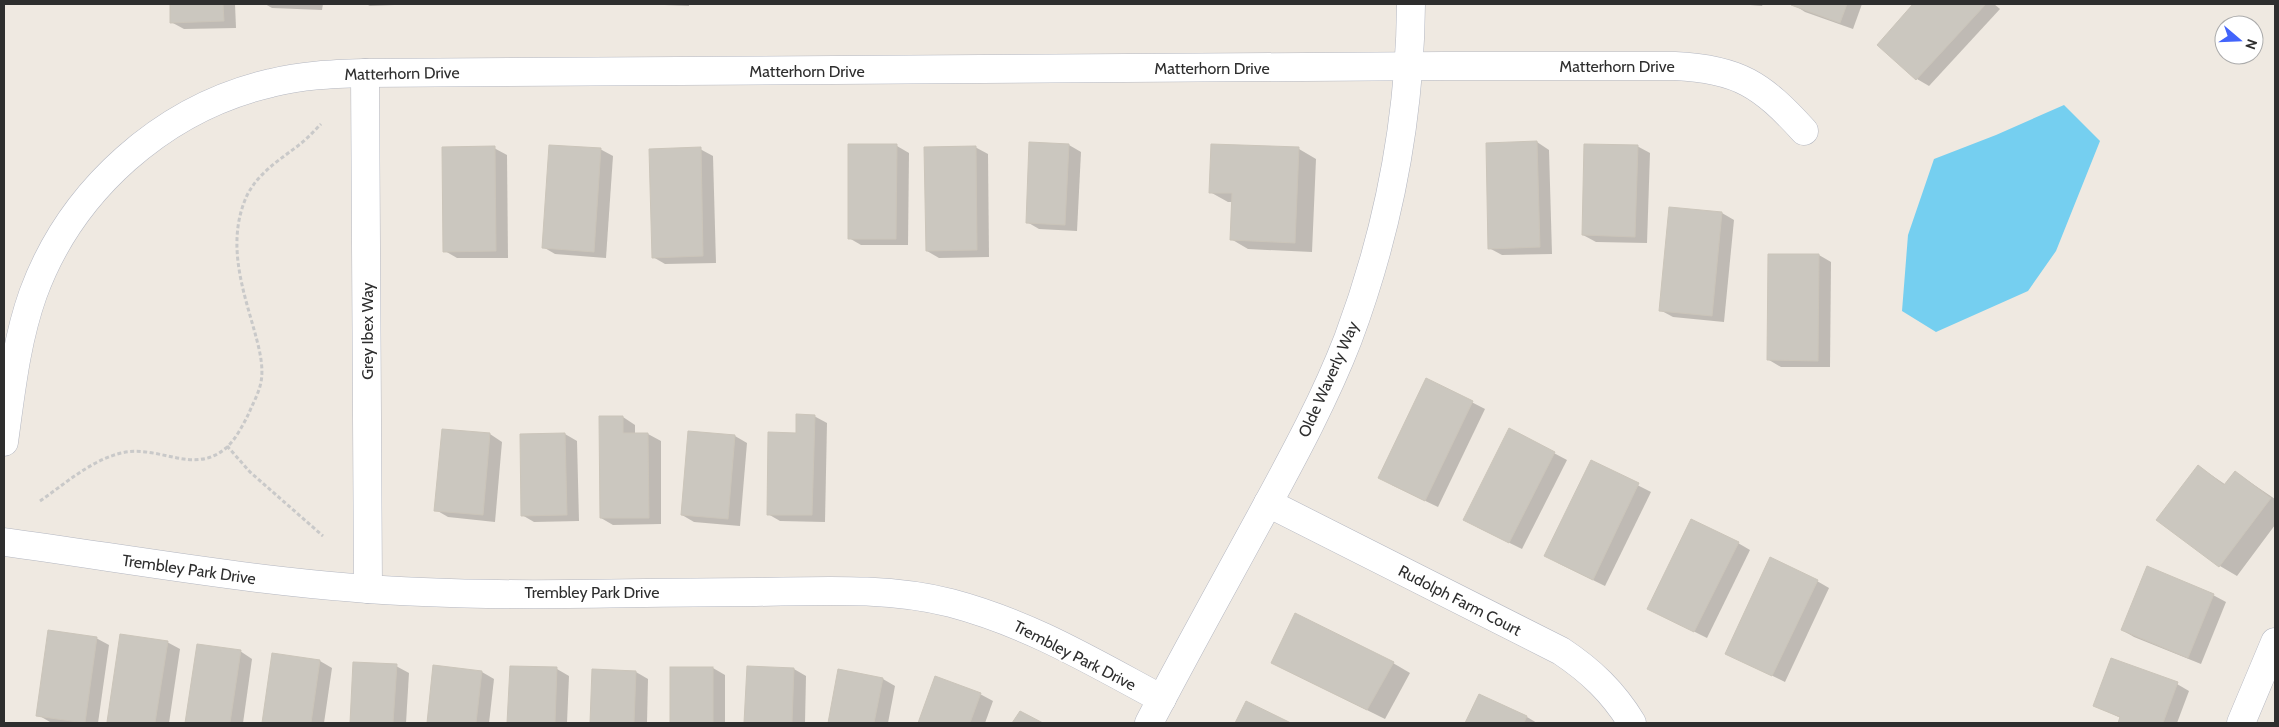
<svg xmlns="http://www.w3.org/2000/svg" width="2279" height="727" viewBox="0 0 2279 727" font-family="Cabin,sans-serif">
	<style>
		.water { fill: #75cff0 }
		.shadow { fill: #0003 }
		.building { fill: #cbc7bf; stroke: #cbc5ba }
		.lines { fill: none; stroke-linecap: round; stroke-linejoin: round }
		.minor-casing { stroke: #b4b7c1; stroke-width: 29 }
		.path { stroke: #c9c9c9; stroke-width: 3; stroke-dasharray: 4 2.5; stroke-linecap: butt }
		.minor { stroke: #fff; stroke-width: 28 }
		.labels { text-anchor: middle; stroke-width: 4; stroke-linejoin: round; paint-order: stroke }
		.street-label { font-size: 16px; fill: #2e2e2e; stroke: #fff }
	</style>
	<rect width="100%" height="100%" fill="#efe9e1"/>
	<!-- water -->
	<polygon class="water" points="2064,105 2100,141 2056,251 2028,291 1936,332 1902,311 1908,235 1934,159 1996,135"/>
	<!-- shadow -->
	<g class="shadow">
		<polygon points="171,4 235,4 236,28 184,29 171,22"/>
		<polygon points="265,4 323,4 322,10 272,8"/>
		<polygon points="366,4 419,4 370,6"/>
		<polygon points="548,4 599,4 599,5"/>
		<polygon points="640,4 689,4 689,6"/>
		<polygon points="1738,4 1763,4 1762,6"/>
		<polygon points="1793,4 1862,4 1853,29 1805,12"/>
		<polygon points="1915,4 1994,4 2000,9 1929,86 1917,79 1878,45"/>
		<polygon points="1537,142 1549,150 1552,254 1502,255 1489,248"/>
		<polygon points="849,145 897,146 909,153 908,245 861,245 849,238"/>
		<polygon points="1069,145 1081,152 1077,231 1039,229 1027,222"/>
		<polygon points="1637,146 1650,153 1647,243 1596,242 1583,235"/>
		<polygon points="975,147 988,154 989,257 939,258 927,251"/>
		<polygon points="494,148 507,155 508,258 457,258 445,251"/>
		<polygon points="600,149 613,156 606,258 555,254 543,247"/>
		<polygon points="700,149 713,156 716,263 665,264 653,257"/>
		<polygon points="1299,149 1316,159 1312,252 1248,249 1231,239 1232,202 1228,202 1210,192"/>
		<polygon points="1722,213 1734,220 1724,322 1673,317 1660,310"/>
		<polygon points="1819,255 1831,262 1830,367 1781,367 1769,360"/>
		<polygon points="1427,379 1485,409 1438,507 1392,485"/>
		<polygon points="814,416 827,423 825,522 780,521 768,514 797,434"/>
		<polygon points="623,417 635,425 635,434 648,434 661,441 661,524 613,525 601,518"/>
		<polygon points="443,430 490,434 502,442 495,522 448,517 436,510"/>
		<polygon points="1510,430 1567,460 1522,549 1477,527"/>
		<polygon points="689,432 735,436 747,443 740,526 694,522 682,515"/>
		<polygon points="565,434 577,441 579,521 534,522 522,515"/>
		<polygon points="1592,462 1651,492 1605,586 1558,563"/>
		<polygon points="2198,466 2226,485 2235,472 2275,499 2275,525 2237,576 2220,566 2158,520"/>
		<polygon points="1738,543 1750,550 1707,638 1661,615"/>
		<polygon points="1817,581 1829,588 1785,682 1727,654"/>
		<polygon points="2213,595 2226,602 2201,664 2134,637 2122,630"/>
		<polygon points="96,638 109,645 98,723 57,723 50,722 38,715"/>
		<polygon points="167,642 180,649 169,723 112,723 109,721"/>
		<polygon points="198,646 240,651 252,659 243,723 187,723"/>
		<polygon points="273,654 320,661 332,668 324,723 263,723"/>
		<polygon points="355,663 396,666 409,673 406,723 351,723"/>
		<polygon points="1272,663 1393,663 1410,673 1385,719"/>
		<polygon points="435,667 482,672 494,679 489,723 428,723"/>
		<polygon points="511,667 557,669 569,676 567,723 508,723"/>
		<polygon points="748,667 794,669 806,676 805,723 746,723"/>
		<polygon points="671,668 713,668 725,675 725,723 671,723"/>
		<polygon points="593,670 636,672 648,679 647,723 591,723"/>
		<polygon points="839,670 883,679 895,686 888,723 829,723"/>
		<polygon points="936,678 980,694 993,701 985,723 919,723"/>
		<polygon points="2177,684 2189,691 2177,723 2119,723 2121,718 2095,706"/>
		<polygon points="1479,695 1527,717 1537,723 1466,723"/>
		<polygon points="1246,703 1289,723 1237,723"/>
	</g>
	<!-- building -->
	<g class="building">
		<polygon points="170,4 223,4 224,21 170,23"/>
		<polygon points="1792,4 1847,4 1840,23 1791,5"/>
		<polygon points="1913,4 1986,4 1916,80 1877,45"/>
		<polygon points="1537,141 1540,247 1488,249 1486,143"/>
		<polygon points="1029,142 1069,144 1065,225 1026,223"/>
		<polygon points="848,144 897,144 896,239 848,239"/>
		<polygon points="1211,144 1299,147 1295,243 1230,240 1232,193 1209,193"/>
		<polygon points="1584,144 1638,145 1635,237 1582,235"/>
		<polygon points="549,145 601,148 594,252 542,248"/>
		<polygon points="495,146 496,251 443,252 442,147"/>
		<polygon points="976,146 977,250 926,251 924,147"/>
		<polygon points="701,147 703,256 652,258 649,149"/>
		<polygon points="1669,207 1722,212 1712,316 1659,311"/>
		<polygon points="1768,254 1819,254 1818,361 1767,360"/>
		<polygon points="1426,378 1473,401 1425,501 1378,478"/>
		<polygon points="796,414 815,415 812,515 767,515 768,432 796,433"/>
		<polygon points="599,416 623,416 623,433 648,433 649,518 600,518"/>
		<polygon points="1509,428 1555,452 1509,543 1463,520"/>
		<polygon points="442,429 490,433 483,515 434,511"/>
		<polygon points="688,431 735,435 728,519 681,515"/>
		<polygon points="565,433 567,515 521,516 520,434"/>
		<polygon points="1591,460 1639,483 1593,580 1544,556"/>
		<polygon points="2198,465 2224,485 2235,471 2271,498 2219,567 2156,520"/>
		<polygon points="1691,519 1739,542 1694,632 1647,609"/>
		<polygon points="1770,557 1818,580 1772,676 1725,654"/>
		<polygon points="2147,566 2214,594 2188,658 2121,630"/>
		<polygon points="1295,613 1394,662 1367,710 1271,663"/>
		<polygon points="48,630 97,637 85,723 36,716"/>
		<polygon points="120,634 168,641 155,723 107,722"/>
		<polygon points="197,644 241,650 230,723 185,723"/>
		<polygon points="272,653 320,660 311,723 262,723"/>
		<polygon points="2111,658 2178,682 2163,723 2118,723 2120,717 2093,706"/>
		<polygon points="353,662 397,664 393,723 350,723"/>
		<polygon points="433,665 482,671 476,723 427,723"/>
		<polygon points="510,666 557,667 555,723 507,723"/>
		<polygon points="747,666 794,668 792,723 744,723"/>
		<rect x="670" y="667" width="43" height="56"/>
		<polygon points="592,669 636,671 634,723 590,723"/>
		<polygon points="838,669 883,678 874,723 828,723"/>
		<polygon points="935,676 981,693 970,723 918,723"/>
		<polygon points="1479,694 1527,716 1524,723 1465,723"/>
		<polygon points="1246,701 1291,723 1235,723"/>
		<polygon points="1020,711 1043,723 1012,723"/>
	</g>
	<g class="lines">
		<defs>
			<g id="minor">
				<polyline points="365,73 368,589"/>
				<path d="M 4,442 C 11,392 16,342 33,294 C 71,190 163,108 271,83 C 302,75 333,74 365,73 L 1444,66 L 1675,66 C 1739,69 1762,85 1804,131"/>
				<path d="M 1268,503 L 1561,651 C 1591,671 1613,692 1632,723"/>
				<path d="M 4,542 C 143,561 282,587 423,592 C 534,597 645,592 756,592 C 821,591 888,587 951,603 C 1030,624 1091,661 1162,699"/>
				<path d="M 1149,723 C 1185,654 1223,586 1260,518 C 1292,459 1324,401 1348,339 C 1388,232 1410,118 1411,4"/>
				<polyline points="2241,723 2275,642"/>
			</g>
		</defs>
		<!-- minor casing -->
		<use href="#minor" class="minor-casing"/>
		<!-- path -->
		<g class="path">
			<polyline points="227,446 250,472 323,536"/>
			<path d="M 40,501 C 66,483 90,461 121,453 C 159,444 193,476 226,448 C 236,439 243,425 249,413 C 253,403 259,393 261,382 C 264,366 259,348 255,333 C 243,290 227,245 245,200 C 255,175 278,161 299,145 C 307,139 314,131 321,124"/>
		</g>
		<!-- minor -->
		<use href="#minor" class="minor"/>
	</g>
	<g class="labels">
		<!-- street labels -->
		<g class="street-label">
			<text x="1617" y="72">Matterhorn Drive</text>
			<text x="1212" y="74">Matterhorn Drive</text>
			<text x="807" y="77">Matterhorn Drive</text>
			<text transform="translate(402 73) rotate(-1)" y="6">Matterhorn Drive</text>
			<text transform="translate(367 331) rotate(-90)" y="6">Grey Ibex Way</text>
			<text transform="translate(1328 379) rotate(-66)" y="6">Olde Waverly Way</text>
			<text transform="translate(189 569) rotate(8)" y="6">Trembley Park Drive</text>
			<text x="592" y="598">Trembley Park Drive</text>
			<text transform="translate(1460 600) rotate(27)" y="6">Rudolph Farm Court</text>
			<text transform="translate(1075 655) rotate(27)" y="6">Trembley Park Drive</text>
		</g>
	</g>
	<!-- border -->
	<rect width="2279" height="727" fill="none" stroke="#2e2e2e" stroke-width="10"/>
	<!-- north arrow -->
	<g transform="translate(2239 40) rotate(109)"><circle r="24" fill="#ffffff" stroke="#ababab"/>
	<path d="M0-4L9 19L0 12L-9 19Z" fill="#4264fb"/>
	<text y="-8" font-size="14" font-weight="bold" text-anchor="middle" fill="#2e2e2e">N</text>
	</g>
</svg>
